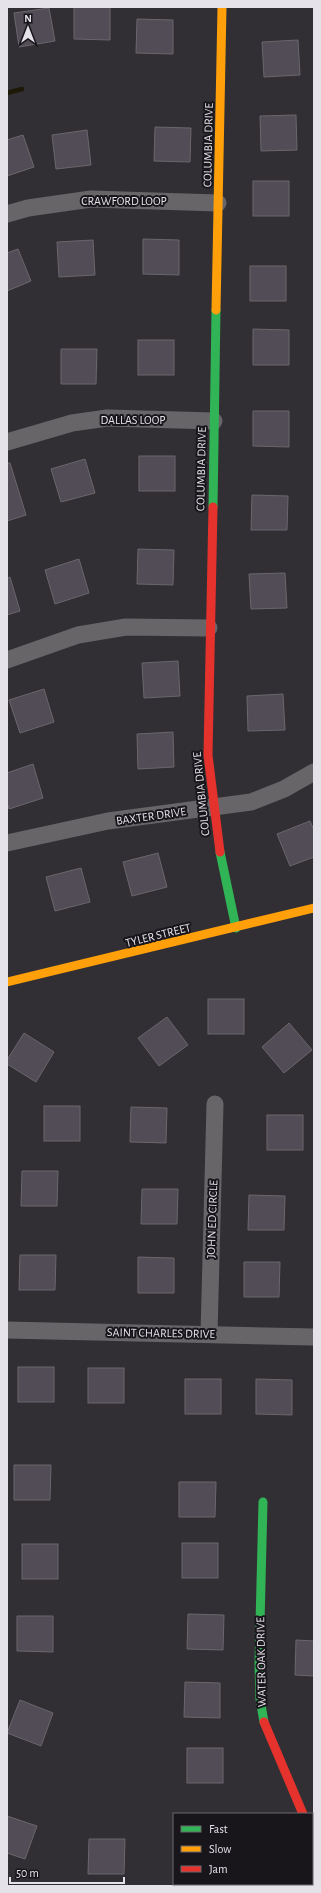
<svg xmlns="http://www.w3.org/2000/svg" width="321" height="1893" viewBox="0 0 321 1893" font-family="'Alegreya Sans',sans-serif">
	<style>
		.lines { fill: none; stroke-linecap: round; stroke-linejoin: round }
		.stream { stroke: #1d1906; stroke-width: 4.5 }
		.building { fill: #514c56; stroke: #6a676c }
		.street { stroke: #676568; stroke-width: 17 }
		.fast { stroke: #30b455; stroke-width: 9 }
		.slow { stroke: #ff9f0a; stroke-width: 9 }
		.jam { stroke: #e5322d; stroke-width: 9 }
		.labels { text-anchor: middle; stroke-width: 4; stroke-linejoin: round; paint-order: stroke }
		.street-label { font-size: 12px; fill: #e6e2ea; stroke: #18161b }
	</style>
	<rect width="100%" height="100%" fill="#322f34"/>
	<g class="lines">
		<!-- stream -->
		<polyline class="stream" points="7,93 22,89"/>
	</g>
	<!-- building -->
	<g class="building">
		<polygon points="74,7 110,7 110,40 74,39"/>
		<polygon points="49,8 55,41 19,47 14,13"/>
		<polygon points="137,19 173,20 173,54 136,53"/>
		<polygon points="298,40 300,75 264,77 262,42"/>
		<polygon points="296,115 297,150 261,151 260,116"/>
		<polygon points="155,127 191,128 190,162 154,161"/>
		<polygon points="87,130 91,165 56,169 52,135"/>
		<polygon points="23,135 34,167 7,176 7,140"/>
		<rect x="253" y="181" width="36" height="35"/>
		<polygon points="143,239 179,240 179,275 143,274"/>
		<polygon points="93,240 95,275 59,277 57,242"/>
		<polygon points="18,249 31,281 7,291 7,253"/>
		<rect x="250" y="266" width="36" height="35"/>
		<polygon points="253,329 289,330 289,365 253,365"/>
		<rect x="138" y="340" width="36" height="35"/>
		<polygon points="61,349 97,349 96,384 61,384"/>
		<polygon points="253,411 289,411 289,447 253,446"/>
		<rect x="139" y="456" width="36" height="35"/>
		<polygon points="85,459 95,493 61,502 51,469"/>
		<polygon points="7,463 10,463 26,515 7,521"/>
		<polygon points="252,495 288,496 287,530 251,530"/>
		<polygon points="138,549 174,550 173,585 137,584"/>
		<polygon points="79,559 89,593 55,604 45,570"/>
		<polygon points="285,573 287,608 251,609 249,574"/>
		<polygon points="10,577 20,611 7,615 7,578"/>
		<polygon points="178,661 180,696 144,698 142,663"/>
		<polygon points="44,689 54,722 20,733 9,700"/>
		<polygon points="283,694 285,730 248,731 247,696"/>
		<polygon points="173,732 174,767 138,769 137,734"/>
		<polygon points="33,764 43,798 9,809 7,802 7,773"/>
		<polygon points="310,821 314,830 314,857 290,866 277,834"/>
		<polygon points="158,853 167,887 132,896 123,862"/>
		<polygon points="81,868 90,902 55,911 46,877"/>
		<rect x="208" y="999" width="36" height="35"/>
		<polygon points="167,1017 188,1045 159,1066 138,1038"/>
		<polygon points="289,1023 312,1050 284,1073 262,1047"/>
		<polygon points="24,1033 54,1052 36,1082 7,1064 7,1060"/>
		<rect x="44" y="1106" width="36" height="35"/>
		<polygon points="131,1107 167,1108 166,1143 130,1142"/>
		<rect x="267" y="1115" width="36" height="35"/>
		<polygon points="22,1171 58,1171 57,1206 21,1206"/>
		<polygon points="142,1189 178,1189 177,1224 141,1224"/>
		<polygon points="249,1195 285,1196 284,1230 248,1230"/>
		<polygon points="20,1255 56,1255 55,1290 19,1290"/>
		<polygon points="138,1257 174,1258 174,1293 138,1293"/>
		<polygon points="244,1262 280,1262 279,1297 244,1297"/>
		<rect x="18" y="1367" width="36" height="35"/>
		<rect x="88" y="1368" width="36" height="35"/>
		<rect x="185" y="1379" width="36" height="35"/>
		<polygon points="256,1379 292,1380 292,1415 256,1414"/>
		<polygon points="14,1465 51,1465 50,1500 14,1500"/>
		<polygon points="179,1482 216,1482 215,1517 179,1517"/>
		<rect x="182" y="1543" width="36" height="35"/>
		<rect x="22" y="1544" width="36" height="35"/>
		<polygon points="188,1614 224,1615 223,1650 187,1649"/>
		<polygon points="17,1616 53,1616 53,1652 17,1651"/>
		<polygon points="296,1640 314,1641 314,1676 295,1675"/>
		<polygon points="185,1682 220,1683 220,1718 184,1717"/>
		<polygon points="20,1700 53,1713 41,1746 7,1733"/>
		<rect x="187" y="1748" width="36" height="35"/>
		<polygon points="7,1816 37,1826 25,1859 7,1853"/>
		<polygon points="89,1839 125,1839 124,1874 88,1874"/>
	</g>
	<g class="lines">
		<!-- street -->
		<g class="street">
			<polyline points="7,214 28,208 91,199 218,203"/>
			<polyline points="7,442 72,423 107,418 214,421"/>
			<polyline points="7,660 78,635 126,627 209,628"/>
			<polyline points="7,843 108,821 251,802 284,789 314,772"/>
			<polyline points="7,1330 314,1337"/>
			<polyline points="209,1334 215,1104"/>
			<polyline points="312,1834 314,1839"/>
		</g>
		<!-- fast -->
		<g class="fast">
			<polyline points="213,507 216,310"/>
			<polyline points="220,852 236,928"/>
			<polyline points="263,1502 259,1664 260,1699 264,1722"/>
		</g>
		<!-- slow -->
		<g class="slow">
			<polyline points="216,310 222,7"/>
			<polyline points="7,982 314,908"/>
		</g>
		<!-- jam -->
		<g class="jam">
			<polyline points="213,507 208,755 220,852"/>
			<polyline points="264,1722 303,1814"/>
		</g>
	</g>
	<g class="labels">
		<!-- street labels -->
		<g class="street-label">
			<text transform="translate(208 145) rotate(-89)" y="4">COLUMBIA DRIVE</text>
			<text x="124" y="205">CRAWFORD LOOP</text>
			<text x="133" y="424">DALLAS LOOP</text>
			<text transform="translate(201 469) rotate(-89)" y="4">COLUMBIA DRIVE</text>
			<text transform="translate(201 794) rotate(-96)" y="4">COLUMBIA DRIVE</text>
			<text transform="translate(151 816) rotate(-8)" y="4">BAXTER DRIVE</text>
			<text transform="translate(158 935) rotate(-14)" y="4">TYLER STREET</text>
			<text transform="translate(212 1219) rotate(-88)" y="4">JOHN ED CIRCLE</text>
			<text transform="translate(161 1333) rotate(1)" y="4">SAINT CHARLES DRIVE</text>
			<text transform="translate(261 1662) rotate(-91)" y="4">WATER OAK DRIVE</text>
		</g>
	</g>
	<!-- border -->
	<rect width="321" height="1893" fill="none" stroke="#e6e2ea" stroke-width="16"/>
	<!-- legend -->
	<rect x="173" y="1813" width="140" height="72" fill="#18161b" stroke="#6a686e"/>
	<rect x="181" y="1826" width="20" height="6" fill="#30b455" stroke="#6a686e"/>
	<text x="209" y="1833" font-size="12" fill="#e6e2ea">Fast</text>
	<rect x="181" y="1846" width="20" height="6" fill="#ff9f0a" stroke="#6a686e"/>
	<text x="209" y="1853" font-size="12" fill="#e6e2ea">Slow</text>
	<rect x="181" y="1866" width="20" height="6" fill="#e5322d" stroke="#6a686e"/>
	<text x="209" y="1873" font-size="12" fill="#e6e2ea">Jam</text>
	<!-- north arrow -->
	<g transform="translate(28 28)" stroke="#18161b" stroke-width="3" paint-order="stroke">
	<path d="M0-3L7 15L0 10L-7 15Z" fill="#e6e2ea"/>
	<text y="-6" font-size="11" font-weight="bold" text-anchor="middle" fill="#e6e2ea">N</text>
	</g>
	<!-- scale -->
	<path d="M10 1877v6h114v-6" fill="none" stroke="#e6e2ea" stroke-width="2"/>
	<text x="16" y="1877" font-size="12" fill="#e6e2ea" stroke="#18161b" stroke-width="3" paint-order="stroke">50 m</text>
</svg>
